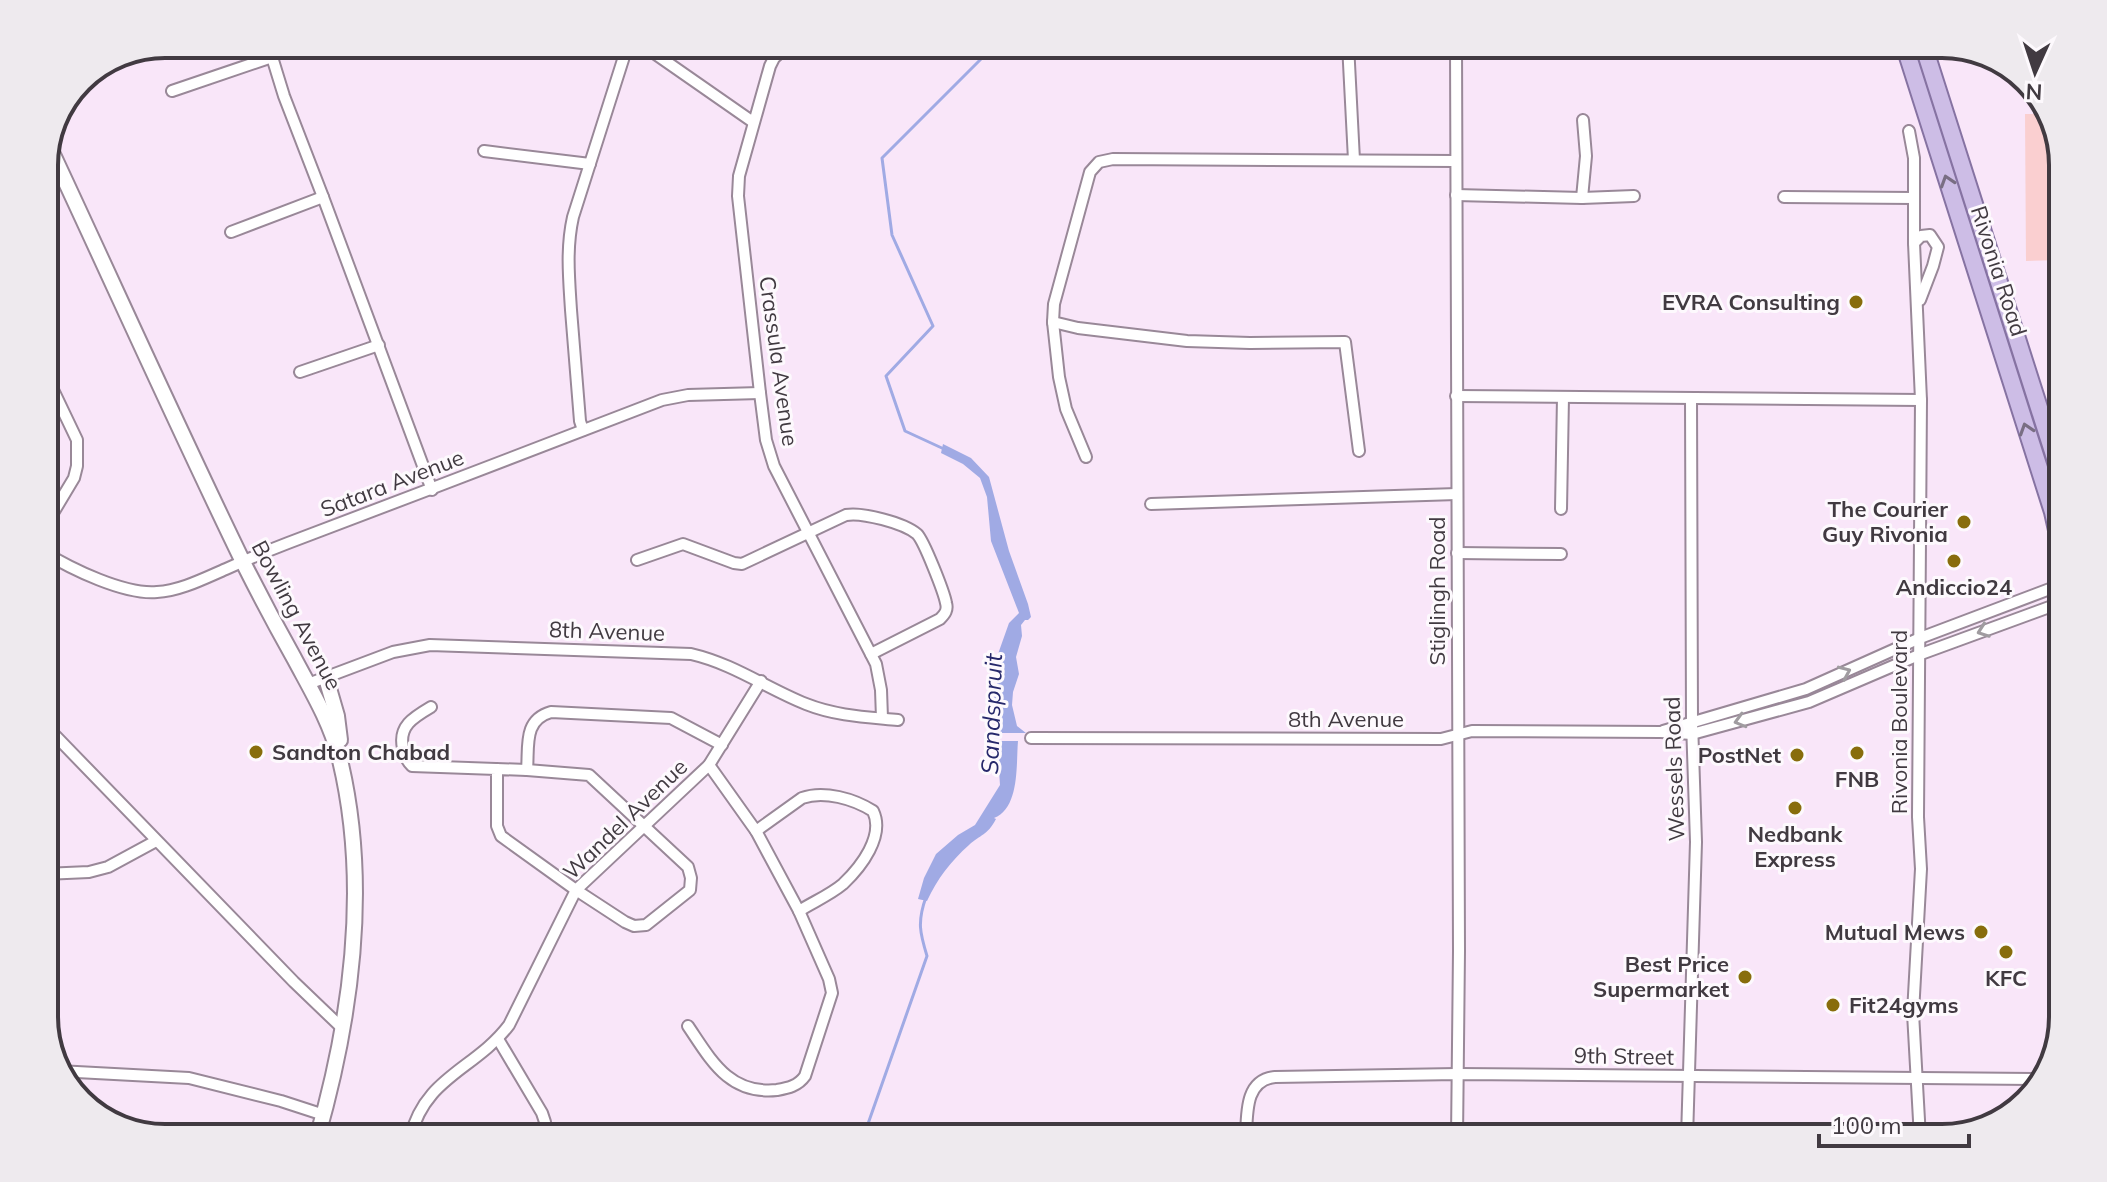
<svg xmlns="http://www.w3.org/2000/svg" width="2107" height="1182" viewBox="0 0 2107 1182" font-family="Mulish,sans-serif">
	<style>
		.pitch { fill: #facfd0 }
		.water { fill: #a0aae4 }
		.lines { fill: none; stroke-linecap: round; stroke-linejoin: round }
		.stream { stroke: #a0aae4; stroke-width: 3 }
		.street-casing { stroke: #998898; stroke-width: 14 }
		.secondary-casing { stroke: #998898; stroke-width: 18 }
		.primary-casing { stroke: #8673a2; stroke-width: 20 }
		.street { stroke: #fff; stroke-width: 10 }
		.secondary { stroke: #fff; stroke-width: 14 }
		.primary { stroke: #cdbde6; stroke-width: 16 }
		.oneway { stroke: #796e83 }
		.oneway2 { stroke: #a09ca0 }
		.poi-dot { fill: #886d0c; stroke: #fdf9fd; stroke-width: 3 }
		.labels { text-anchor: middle; stroke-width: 6; stroke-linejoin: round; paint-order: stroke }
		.street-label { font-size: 22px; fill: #413a41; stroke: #fdf9fd }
		.poi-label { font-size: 22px; font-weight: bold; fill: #413a41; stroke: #fdf9fd; text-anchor: end }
		.water-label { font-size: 24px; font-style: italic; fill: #26286b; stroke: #fdf9fd }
		.rim { fill: none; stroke: #413a41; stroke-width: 4 }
	</style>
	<rect width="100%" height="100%" fill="#f9e6f9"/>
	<!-- pitch -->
	<polygon class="pitch" points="2025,114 2050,114 2063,157 2063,260 2026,261"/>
	<!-- water -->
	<g class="water">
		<polygon points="943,444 971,458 989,477 1009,551 1028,604 1031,617 1028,620 1025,620 1021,625 1022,636 1016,657 1019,674 1013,692 1012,705 1017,726 1026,733 996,733 999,724 994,695 999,677 998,654 1009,623 1019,613 991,541 987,497 980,478 963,464 941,453"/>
		<path d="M 997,741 L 1018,741 C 1016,764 1020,808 994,818 L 996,819 C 987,836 981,834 969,845 C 951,861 937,879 927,901 L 918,899 L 924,878 L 936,854 L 958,835 L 975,825 L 1000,785 Z"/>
	</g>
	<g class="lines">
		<!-- stream -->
		<g class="stream">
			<polyline points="944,449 905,431 886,376 933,326 892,235 882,158 996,44"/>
			<path d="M 863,1138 L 927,956 C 920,933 917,922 926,897"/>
		</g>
		<defs>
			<g id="street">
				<polyline points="273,44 272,57 284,96 323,197 432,490"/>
				<polyline points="641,44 753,122"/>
				<polyline points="790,44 774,58 770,66 739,176 738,196 760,393 766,440 774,466 876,664 881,690 882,718"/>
				<polyline points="1348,44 1354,160"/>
				<polyline points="1456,44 1459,951 1457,1138"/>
				<polyline points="172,91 272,57"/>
				<polyline points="1909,131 1914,158 1914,243 1921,400 1918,817 1921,869 1913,1013 1920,1138"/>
				<polyline points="484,151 590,164"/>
				<polyline points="1456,195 1582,198 1634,196"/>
				<polyline points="1784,197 1914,198"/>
				<polyline points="1582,198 1586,156 1583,120"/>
				<polyline points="231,232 323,197"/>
				<polyline points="1914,243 1921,236 1930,235 1938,247 1933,266 1920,300"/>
				<polyline points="1053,322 1059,377 1066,409 1086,457"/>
				<polyline points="44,371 77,440 77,466 74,478 44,528"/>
				<polyline points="300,372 379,345"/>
				<polyline points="1456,396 1921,400"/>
				<path d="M 583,430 L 580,421 C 577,384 574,347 571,310 C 569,278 566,248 573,217 L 628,44"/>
				<polyline points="1359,451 1345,342 1250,343 1187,341 1078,328 1053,322 1054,304 1090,172 1099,162 1113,159 1456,161"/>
				<polyline points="1151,504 1457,494"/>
				<polyline points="1561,509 1563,397"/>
				<path d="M 44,552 C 71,569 125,595 157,592 C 180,591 205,578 226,569 C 246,560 267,551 288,543 C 413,496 537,448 662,400 L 688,395 L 760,393"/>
				<polyline points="1457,553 1561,554"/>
				<path d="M 637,560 L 683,544 L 734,563 L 742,564 L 846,515 C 862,512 904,523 917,534 C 924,541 944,592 946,603 C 948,610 945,614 940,619 L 871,654"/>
				<path d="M 308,684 L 393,652 L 430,645 L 691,654 C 734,664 766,688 806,704 C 836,716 867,717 898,720"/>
				<path d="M 431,707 C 414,717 398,726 403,748 C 404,756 407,761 412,766 L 527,770 L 589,775 L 688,867 L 691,878 L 690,890 L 646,925 L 634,926 L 625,922 L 576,890 L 501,836 L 497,826 L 497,769"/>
				<polyline points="44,724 294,982 342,1028"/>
				<polyline points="1663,731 1806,689 1920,638 2063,584"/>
				<polyline points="1031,738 1441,739 1472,731 1661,732 1692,734 1809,702 1921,654 2063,602"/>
				<path d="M 527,770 C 529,746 523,720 551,712 L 671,718 L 722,745"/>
				<path d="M 756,831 L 802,798 C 824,790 854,799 873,811 C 885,836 861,867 843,884 C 830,895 813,902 799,911"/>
				<polyline points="44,874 89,872 108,867 156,841"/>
				<path d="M 688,1026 C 711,1060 729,1095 777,1090 C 788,1088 798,1086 805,1076 L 832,993 L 829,979 L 799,911 L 756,831 L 709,765"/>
				<polyline points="498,1039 542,1113 545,1122 546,1138"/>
				<polyline points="58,1071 189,1078 281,1101 324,1115"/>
				<path d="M 410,1138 C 425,1076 475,1070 509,1025 L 576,890 L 709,765 L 761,681"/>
				<polyline points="1222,1138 1246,1135"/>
				<path d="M 1246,1138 C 1247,1113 1245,1080 1275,1077 L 1457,1074 L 2046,1079"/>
				<polyline points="1687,1138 1696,842 1692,722 1691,398"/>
			</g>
			<g id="secondary">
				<path d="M 49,146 C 114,285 176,424 243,562 C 259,594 276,626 294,658 C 311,690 330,721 339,756 C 370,881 352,1016 317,1138"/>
				<polyline points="326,678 337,716 340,740"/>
			</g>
			<g id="primary">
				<polyline points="1904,44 2053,512 2063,557"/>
				<polyline points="1923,44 2063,483"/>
				<polyline points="2044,1079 2048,1075"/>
			</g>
		</defs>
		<!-- street casing -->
		<use href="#street" class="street-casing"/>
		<!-- secondary casing -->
		<use href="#secondary" class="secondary-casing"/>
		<!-- primary casing -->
		<use href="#primary" class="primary-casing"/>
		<!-- street -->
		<use href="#street" class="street"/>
		<!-- secondary -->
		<use href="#secondary" class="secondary"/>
		<!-- primary -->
		<use href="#primary" class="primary"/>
	</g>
	<!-- one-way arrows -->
	<defs><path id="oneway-chevron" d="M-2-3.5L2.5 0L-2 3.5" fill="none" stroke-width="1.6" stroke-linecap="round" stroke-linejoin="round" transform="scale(2)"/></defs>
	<g class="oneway">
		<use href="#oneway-chevron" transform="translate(1947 181) rotate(-108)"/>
		<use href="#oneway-chevron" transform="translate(2026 429) rotate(-108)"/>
	</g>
	<g class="oneway2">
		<use href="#oneway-chevron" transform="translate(1983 631) rotate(160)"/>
		<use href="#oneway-chevron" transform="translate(1845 672) rotate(-24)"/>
		<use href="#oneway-chevron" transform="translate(1740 721) rotate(164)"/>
	</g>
	<!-- markers -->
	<g class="poi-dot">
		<circle cx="1856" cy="302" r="8"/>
		<circle cx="1964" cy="522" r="8"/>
		<circle cx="1954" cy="561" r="8"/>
		<circle cx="256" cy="752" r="8"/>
		<circle cx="1857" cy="753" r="8"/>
		<circle cx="1797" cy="755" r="8"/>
		<circle cx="1795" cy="808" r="8"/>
		<circle cx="1981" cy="932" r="8"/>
		<circle cx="2006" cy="952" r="8"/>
		<circle cx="1745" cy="977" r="8"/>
		<circle cx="1833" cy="1005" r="8"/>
	</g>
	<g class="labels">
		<!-- street labels -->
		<g class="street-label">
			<text transform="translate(1999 271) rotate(72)" y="8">Rivonia Road</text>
			<text transform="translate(779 361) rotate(82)" y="8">Crassula Avenue</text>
			<text transform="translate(392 483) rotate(-21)" y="8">Satara Avenue</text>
			<text transform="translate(1437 591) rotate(-90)" y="8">Stiglingh Road</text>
			<text transform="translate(297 615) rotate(62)" y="8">Bowling Avenue</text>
			<text transform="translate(607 631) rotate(2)" y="8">8th Avenue</text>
			<text x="1346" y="727">8th Avenue</text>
			<text transform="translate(1899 722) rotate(-90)" y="8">Rivonia Boulevard</text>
			<text transform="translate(1674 769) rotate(-92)" y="8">Wessels Road</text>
			<text transform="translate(625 819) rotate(-44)" y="8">Wandel Avenue</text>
			<text transform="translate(1624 1056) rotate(1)" y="8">9th Street</text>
		</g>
		<!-- poi labels -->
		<g class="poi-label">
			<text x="1840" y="310">EVRA Consulting</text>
			<text x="1948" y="517">The Courier<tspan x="1948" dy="25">Guy Rivonia</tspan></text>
			<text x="1954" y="595" text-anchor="middle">Andiccio24</text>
			<text x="272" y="760" text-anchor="start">Sandton Chabad</text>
			<text x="1781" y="763">PostNet</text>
			<text x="1857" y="787" text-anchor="middle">FNB</text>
			<text x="1795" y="842" text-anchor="middle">Nedbank<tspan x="1795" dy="25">Express</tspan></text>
			<text x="1965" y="940">Mutual Mews</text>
			<text x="1729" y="972">Best Price<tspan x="1729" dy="25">Supermarket</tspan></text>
			<text x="2006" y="986" text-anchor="middle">KFC</text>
			<text x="1849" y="1013" text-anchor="start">Fit24gyms</text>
		</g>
		<!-- water labels -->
		<g class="water-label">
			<text transform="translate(992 714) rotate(-88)" y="8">Sandspruit</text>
		</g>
	</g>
	<!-- crop -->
	<path d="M0 0H2107V1182H0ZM165 58H1942A107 107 0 0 1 2049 165V1017A107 107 0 0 1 1942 1124H165A107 107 0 0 1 58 1017V165A107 107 0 0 1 165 58Z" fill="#eeeaee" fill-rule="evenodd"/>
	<path class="rim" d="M165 58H1942A107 107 0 0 1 2049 165V1017A107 107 0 0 1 1942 1124H165A107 107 0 0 1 58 1017V165A107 107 0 0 1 165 58Z"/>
	<!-- north arrow -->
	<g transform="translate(2035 72) rotate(183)" stroke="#fdf9fd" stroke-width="6" paint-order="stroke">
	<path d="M0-6L14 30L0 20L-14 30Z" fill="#413a41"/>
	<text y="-12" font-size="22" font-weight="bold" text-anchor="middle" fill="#413a41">N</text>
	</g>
	<!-- scale -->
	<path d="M1819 1134v12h150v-12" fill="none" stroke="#413a41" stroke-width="4"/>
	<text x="1831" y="1134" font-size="24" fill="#413a41" stroke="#fdf9fd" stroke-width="6" paint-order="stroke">100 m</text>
</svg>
